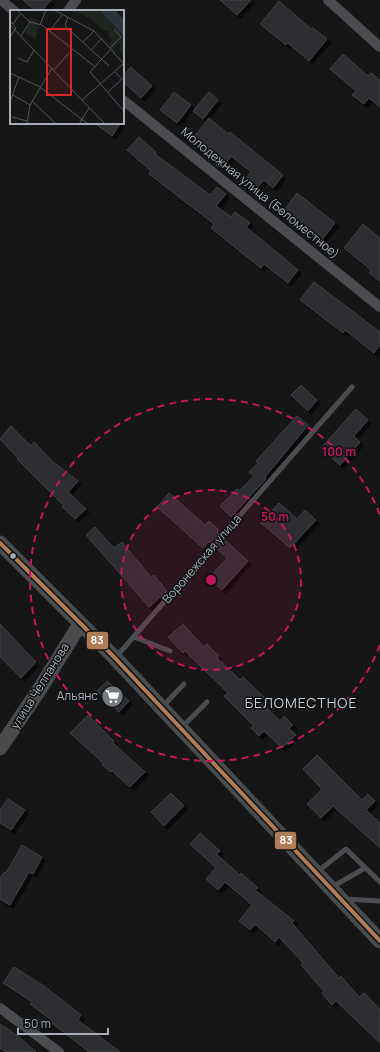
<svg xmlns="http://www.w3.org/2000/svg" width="380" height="1052" viewBox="0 0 380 1052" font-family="Manrope,sans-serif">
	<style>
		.building { fill: #2f2f30; stroke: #3e4042; filter: url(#shadow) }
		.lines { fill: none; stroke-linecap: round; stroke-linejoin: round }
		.lane { stroke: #4a4c4f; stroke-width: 5 }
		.street { stroke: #4a4c4f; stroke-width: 10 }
		.secondary { stroke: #494b4d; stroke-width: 15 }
		.bus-1-casing { stroke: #101112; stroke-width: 7 }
		.bus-1 { stroke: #b07c57; stroke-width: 4 }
		.ring { fill: none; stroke: #c2185b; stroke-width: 2; stroke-dasharray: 7 5 }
		.bus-dot { fill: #a7aeb7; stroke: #101112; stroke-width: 1.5 }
		.labels { text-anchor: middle; stroke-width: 3; stroke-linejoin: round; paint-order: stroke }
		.street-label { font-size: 12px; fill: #a7aeb7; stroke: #101112 }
		.poi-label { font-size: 12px; fill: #a7aeb7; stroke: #101112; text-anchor: end }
		.quarter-label { font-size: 14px; letter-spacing: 1px; fill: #c8cdd3; stroke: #101112 }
		.inset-road { fill: none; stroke: #505356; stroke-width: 1 }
		.view { fill: #d62828; fill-opacity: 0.15; stroke: #d62828; stroke-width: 2 }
		.inset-edge { fill: none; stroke: #a7aeb7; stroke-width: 2 }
		.centre { fill: #c2185b; stroke: #101112; stroke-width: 2 }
		.ring-label { font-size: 12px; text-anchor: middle; font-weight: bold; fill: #c2185b; stroke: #101112; stroke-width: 3; stroke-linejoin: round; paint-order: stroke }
		.line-badge { stroke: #101112; stroke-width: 1.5 }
		.badge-label { font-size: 11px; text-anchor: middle; font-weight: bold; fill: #fff }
	</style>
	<defs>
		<filter id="shadow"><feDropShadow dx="3.5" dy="3.5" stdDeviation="0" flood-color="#0009"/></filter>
	</defs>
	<rect width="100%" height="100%" fill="#161616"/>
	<!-- building -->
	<g class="building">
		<polygon points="23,0 51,0 42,11 36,11"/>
		<polygon points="220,0 251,0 237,15"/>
		<polygon points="279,1 311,29 313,28 327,39 309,61 288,43 286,45 260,24"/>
		<polygon points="343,54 368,76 371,73 380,80 380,107 369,98 364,104 352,95 356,91 330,69"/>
		<polygon points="131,67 152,86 141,98 123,82 123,76"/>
		<polygon points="174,92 191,105 177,123 160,110"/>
		<polygon points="209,92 218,100 203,119 193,111"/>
		<polygon points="209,118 228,134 230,132 283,175 273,188 264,180 258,187 246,178 251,172 231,156 227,162 194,137"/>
		<polygon points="94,123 121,123 112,136"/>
		<polygon points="139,137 156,152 155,154 210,195 217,187 226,194 216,206 231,217 235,212 250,223 246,227 298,270 288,283 264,264 261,268 243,254 211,228 214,224 149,174 151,171 127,150"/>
		<polygon points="297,193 335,223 321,241 303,228 305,225 285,209"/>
		<polygon points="363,224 380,238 380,281 369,273 371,270 344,248"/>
		<polygon points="314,282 380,332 380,345 374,353 345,330 343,333 300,300"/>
		<polygon points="301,385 317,400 308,411 291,395"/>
		<polygon points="356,409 368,420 354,436 360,442 340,465 321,448"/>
		<polygon points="297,416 308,425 265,477 266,479 231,517 220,506 237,489 239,491 254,476 249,472 258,463 256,461"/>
		<polygon points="11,426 31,446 34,442 52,461 78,481 68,492 86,509 75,519 62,507 64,506 17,459 18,458 0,439"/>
		<polygon points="169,493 205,525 209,521 219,530 217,532 219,534 210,543 209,541 203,548 157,507"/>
		<polygon points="279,503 297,519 305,510 316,520 290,548 261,523"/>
		<polygon points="95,527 114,548 122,542 151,577 154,575 167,591 149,607 86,535"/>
		<polygon points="224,539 248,561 222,590 209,578 227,558 216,548"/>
		<polygon points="0,624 36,662 21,678 0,657"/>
		<polygon points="183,624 204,647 207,644 219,656 217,658 240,680 243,677 264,697 260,701 280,721 284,716 293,725 289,728 296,735 282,748 264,731 259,736 251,728 254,726 224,696 228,693 185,651 183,653 168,637"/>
		<polygon points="107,681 129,701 119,712 97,691"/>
		<polygon points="88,715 114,741 113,743 145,772 130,787 112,771 111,772 102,765 103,763 70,733"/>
		<polygon points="317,755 362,800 368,794 375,801 366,810 380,823 380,848 333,806 321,818 307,804 322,789 303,769"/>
		<polygon points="171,793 184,806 164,826 151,812"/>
		<polygon points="8,799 25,810 11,830 0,823 0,810"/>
		<polygon points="200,833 220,851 216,854 240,875 241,873 258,888 255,890 294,921 292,923 339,978 341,976 359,997 364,993 380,1009 380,1043 336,1001 332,1005 322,993 324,991 301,965 303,963 279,937 275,942 255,924 250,930 239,921 252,905 225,882 218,890 206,879 216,868 190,844"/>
		<polygon points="22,845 42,857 33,874 29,872 10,905 0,899 0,878 4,872 6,873"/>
		<polygon points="14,967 44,986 81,1015 78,1020 120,1052 89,1052 49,1021 50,1019 30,1004 32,1002 3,983"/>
		<polygon points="0,1024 18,1036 36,1052 6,1052 0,1048"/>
	</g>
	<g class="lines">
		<!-- lane -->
		<g class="lane">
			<polyline points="134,637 170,651"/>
			<polyline points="116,657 352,387"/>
			<polyline points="163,706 184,684"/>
			<polyline points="182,727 207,702"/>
			<polyline points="317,872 346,849 380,882"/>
			<polyline points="332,887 365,868"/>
			<polyline points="345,899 380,901"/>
		</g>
		<!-- street -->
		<g class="street">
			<polyline points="1,0 14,11"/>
			<polyline points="328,0 380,47"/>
			<polyline points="68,11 76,0"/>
			<polyline points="123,100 380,307"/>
			<polyline points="0,1008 59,1052"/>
		</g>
		<!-- secondary -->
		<g class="secondary">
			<polyline points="0,543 115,658 380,941"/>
			<polyline points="0,748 41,687 80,624"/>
		</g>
		<defs>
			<polyline id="bus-1" points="0,543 115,658 380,941"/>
		</defs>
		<!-- bus-1 casing -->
		<use href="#bus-1" class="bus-1-casing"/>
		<!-- bus-1 -->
		<use href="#bus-1" class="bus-1"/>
	</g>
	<!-- distance rings -->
	<circle cx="211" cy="580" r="90" fill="#c2185b" fill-opacity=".12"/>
	<g class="ring">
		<circle cx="211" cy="580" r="90"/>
		<path d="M380 645A181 181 0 1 1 380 515"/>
	</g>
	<!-- icons -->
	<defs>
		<symbol id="supermarket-disc" viewBox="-11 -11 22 22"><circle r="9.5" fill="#74797f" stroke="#101112"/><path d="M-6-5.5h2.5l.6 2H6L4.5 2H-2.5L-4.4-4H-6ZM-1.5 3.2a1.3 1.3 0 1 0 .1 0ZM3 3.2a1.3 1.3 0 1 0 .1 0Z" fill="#fff"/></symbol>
	</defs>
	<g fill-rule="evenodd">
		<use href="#supermarket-disc" x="100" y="684" width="25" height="25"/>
	</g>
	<!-- markers -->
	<circle class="bus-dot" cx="13" cy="556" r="3.5"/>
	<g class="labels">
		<!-- street labels -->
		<g class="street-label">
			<text transform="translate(260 193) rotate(39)" y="4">Молодежная улица (Беломестное)</text>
			<text transform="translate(202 559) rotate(-49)" y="4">Воронежская улица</text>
			<text transform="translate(40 686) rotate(-58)" y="4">улица Челпанова</text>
		</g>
		<!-- poi labels -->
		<g class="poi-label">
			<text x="98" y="700">Альянс</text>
		</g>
		<!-- quarter labels -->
		<g class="quarter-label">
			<text x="301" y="708">БЕЛОМЕСТНОЕ</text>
		</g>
	</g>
	<!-- overview -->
	<g transform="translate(10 10)">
		<rect width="114" height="114" fill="#161616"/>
		<path d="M 60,0 L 89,0 L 114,26 L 114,46 L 108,38 L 110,35 L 109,33 L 103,38 L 106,41 L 104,43 L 90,26 L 100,34 L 103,30 L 98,25 L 99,21 L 94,21 L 81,9 ZM 20,8 L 30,10 L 26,15 L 30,16 L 25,29 L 15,23 Z" fill="#1e251f"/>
		<path d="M 89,0 L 105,0 L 114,9 L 114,26 Z" fill="#293338"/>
		<path class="inset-road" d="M 7,0 L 20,12M 44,0 L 84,21 L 114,54M 58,7 L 55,16 L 99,56M 0,11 L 6,18 L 0,27M 3,14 L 10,4M 0,15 L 95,114M 30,15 L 36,0M 40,21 L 52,5M 11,26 L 20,12 L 32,15 L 84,56M 73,32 L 84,21M 100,38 L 111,27 L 104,19M 82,39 L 92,28M 100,40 L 80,62 L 114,101M 8,48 L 17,52 L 24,40M 44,60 L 59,43M 0,63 L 30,77 L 78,114M 98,82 L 112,69 L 104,61M 3,85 L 20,95M 72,90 L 113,54M 22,91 L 46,114M 0,92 L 9,67M 2,107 L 17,111M 17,114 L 20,95 L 42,58M 69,114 L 79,98"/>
		<path class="view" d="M 37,19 L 61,19 L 61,85 L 37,85 Z"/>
		<rect width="114" height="114" class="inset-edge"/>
	</g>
	<circle cx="211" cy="580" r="6" class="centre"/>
	<g class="ring-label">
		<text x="339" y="456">100 m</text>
		<text x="275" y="521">50 m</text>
	</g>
	<g class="line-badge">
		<rect x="86" y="631" width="23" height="19" rx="4" fill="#b07c57"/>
		<rect x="274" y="831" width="23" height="19" rx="4" fill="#b07c57"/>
	</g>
	<g class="badge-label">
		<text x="97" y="644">83</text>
		<text x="286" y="844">83</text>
	</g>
	<!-- scale -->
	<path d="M18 1028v6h90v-6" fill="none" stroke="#a7aeb7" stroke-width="2"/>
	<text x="24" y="1028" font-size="12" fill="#a7aeb7" stroke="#101112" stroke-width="3" paint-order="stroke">50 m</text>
</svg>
